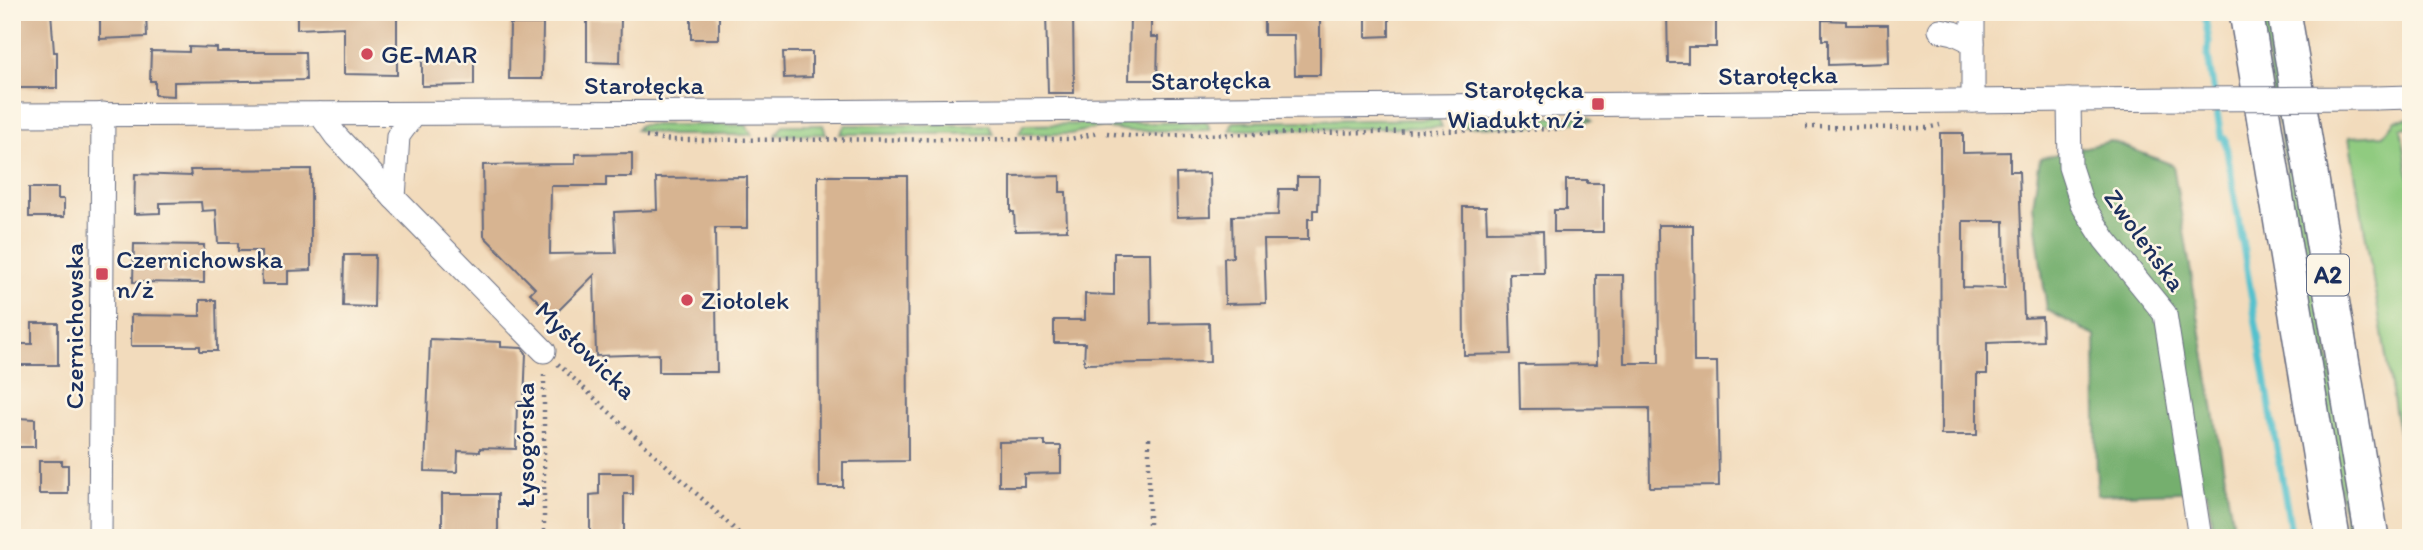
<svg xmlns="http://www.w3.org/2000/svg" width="2423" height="550" viewBox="0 0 2423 550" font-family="Itim,sans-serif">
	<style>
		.green { fill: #90cb80; stroke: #567d6f; stroke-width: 2 }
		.forest { fill: #74af6e; stroke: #486f66; stroke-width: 2 }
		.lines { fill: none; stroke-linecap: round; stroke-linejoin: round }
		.stream { stroke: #55c1cd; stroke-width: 7 }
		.building { fill: #d7b491; fill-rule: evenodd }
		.minor-casing { stroke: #666b7f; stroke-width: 25 }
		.highway-casing { stroke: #666b7f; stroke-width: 36 }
		.path { stroke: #666b7f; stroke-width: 4.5; stroke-dasharray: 2 5; stroke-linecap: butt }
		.minor { stroke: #fff; stroke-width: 23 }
		.highway { stroke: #fff; stroke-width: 33 }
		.minor-bridge-casing { stroke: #666b7f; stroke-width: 25; stroke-linecap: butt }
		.minor-bridge { stroke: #fff; stroke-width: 23 }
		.poi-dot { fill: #d1495b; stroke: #fcf5e5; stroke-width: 2.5 }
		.labels { text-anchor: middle; stroke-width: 5; stroke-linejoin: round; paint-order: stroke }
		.shield { fill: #fcf5e5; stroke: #5e6a86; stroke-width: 2 }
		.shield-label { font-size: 24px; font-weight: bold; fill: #1b2f5e }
		.poi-label { font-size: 26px; fill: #1b2f5e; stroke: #fcf5e5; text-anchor: start }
		.street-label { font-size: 26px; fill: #1b2f5e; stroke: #fcf5e5 }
	</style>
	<rect width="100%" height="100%" fill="#fcf5e5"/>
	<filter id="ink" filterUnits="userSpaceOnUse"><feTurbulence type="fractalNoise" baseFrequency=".0143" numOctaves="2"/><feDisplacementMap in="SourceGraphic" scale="14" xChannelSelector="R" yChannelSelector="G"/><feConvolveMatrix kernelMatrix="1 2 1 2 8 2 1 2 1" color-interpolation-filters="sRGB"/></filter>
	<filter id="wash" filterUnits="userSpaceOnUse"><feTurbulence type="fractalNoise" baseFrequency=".00686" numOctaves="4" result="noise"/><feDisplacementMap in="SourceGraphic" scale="28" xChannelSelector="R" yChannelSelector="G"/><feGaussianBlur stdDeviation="1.57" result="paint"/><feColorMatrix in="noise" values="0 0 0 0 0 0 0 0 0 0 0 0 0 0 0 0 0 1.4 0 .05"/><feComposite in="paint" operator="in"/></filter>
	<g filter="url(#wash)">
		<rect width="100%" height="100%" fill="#f2dbbc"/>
		<!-- green -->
		<g class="green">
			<polygon points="2260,12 2271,12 2359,538 2348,538"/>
			<polygon points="1589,117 1592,121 1536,126 1459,127 1465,119"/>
			<polygon points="2411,118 2411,127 2401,128 2411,187 2411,505 2349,137 2384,135 2396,120"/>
			<polygon points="1438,119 1442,127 1230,130 1233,122"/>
			<polygon points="1207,122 1210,130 1130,131 1100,127 1070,134 1019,134 1023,125"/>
			<polygon points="640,125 746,125 752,135 671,135 636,130"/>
			<polygon points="783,125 823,125 826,134 776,135"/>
			<polygon points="845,125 989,125 993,134 840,134"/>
		</g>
		<!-- forest -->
		<polygon class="forest" points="2111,141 2173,165 2235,538 2214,538 2207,491 2097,495 2095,336 2047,310 2033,205 2040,158"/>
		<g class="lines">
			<!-- stream -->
			<g class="stream">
				<polyline points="2204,12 2209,41 2208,56 2221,137"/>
				<polyline points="2225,139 2292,538"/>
			</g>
		</g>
		<g id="blocks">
			<!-- building -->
			<g class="building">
				<polygon points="12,12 51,12 54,52 57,52 57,88 12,88"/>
				<polygon points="100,12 146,12 147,37 100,39"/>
				<polygon points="297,12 397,12 397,75 344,74 344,27 297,29"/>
				<polygon points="702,12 719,12 719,39 691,39 691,13"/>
				<polygon points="1046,12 1073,12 1074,93 1048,93"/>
				<polygon points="1130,12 1151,12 1151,37 1158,37 1157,80 1129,80"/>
				<polygon points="1264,12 1320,12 1320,75 1295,75 1294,35 1264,35"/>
				<polygon points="1366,12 1389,12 1389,36 1366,37"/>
				<polygon points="1667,12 1716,13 1716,47 1688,47 1688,63 1668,63"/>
				<polygon points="587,19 621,19 620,63 587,62"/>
				<polygon points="1822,20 1846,21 1846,25 1888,25 1889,63 1828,65 1828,40 1822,40"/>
				<polygon points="510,24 543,24 542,79 509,79"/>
				<polygon points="189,47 217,48 217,52 305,52 306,80 174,82 174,96 155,95 155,81 150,81 151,51 189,52"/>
				<polygon points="783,52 812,52 812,77 784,78"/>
				<polygon points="474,59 474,85 422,86 422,60"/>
				<path d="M 1940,133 L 1963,133 L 1963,153 L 2010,152 L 2010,171 L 2019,171 L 2024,318 L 2042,317 L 2043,341 L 1987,343 L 1987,374 L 1977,374 L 1977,435 L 1941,435 ZM 1963,221 L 2004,221 L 2005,288 L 1963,287 Z"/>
				<polygon points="632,153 632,177 606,177 606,186 551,186 550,254 616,253 614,212 657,210 656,178 747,177 747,228 715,228 717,372 659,372 659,354 596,356 594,275 553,316 530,293 535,288 484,236 483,165 575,164 575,154"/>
				<polygon points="311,169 311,270 288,271 288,284 262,284 261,251 238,251 238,243 218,243 216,210 202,211 201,202 160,203 160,213 134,214 135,174 191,176 190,170"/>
				<polygon points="1210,173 1211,216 1177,217 1176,174"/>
				<polygon points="818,176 907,176 908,461 843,462 843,487 819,487"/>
				<polygon points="1060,176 1060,192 1066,192 1067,230 1015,231 1014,212 1011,212 1011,177"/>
				<polygon points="1297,177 1319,177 1318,210 1313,210 1313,219 1308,219 1308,240 1264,240 1266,303 1225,304 1224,258 1233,257 1232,216 1278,215 1279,189 1297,189"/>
				<polygon points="1566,180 1587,180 1587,183 1603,183 1603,232 1554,232 1554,210 1566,210"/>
				<polygon points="29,188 58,188 58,199 64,199 64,217 29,217"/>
				<polygon points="1463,207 1486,207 1487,232 1543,231 1544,273 1509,273 1511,354 1464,355"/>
				<polygon points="1658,225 1693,225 1694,362 1717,362 1719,486 1650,487 1649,408 1520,409 1519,365 1597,364 1596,275 1623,275 1624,363 1659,363"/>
				<polygon points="134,244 204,245 204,283 133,282"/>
				<polygon points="1114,253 1150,253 1151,324 1209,323 1210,362 1084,364 1085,343 1054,343 1054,320 1085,320 1085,294 1114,295"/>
				<polygon points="344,255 375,255 374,307 343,306"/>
				<polygon points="200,300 216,300 217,351 200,351 200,346 131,346 131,315 200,316"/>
				<polygon points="32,323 58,323 58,365 12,365 12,344 32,344"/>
				<polygon points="430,339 501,342 501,347 522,348 526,353 524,402 517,402 516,449 480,448 480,452 458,451 457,472 425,471"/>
				<polygon points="17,418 35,419 35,447 17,447"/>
				<polygon points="1045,441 1045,446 1061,446 1061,473 1024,474 1024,486 999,486 999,442"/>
				<polygon points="39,461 62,461 62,465 68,465 68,494 39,494"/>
				<polygon points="599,473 633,473 633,494 624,494 624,538 590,538 590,495 599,494"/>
				<rect x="442" y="494" width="56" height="44"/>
			</g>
		</g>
	</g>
	<g filter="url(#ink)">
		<use href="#blocks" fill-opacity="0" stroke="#666b7f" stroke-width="2"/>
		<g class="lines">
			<defs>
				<g id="minor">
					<polyline points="1940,30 1954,33 1973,42"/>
					<polyline points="2376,98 2411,97"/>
					<polyline points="2069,100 2070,167 2082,204 2105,240 2165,314 2200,538"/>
					<polyline points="1973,101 1973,12"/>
					<polyline points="320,114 336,136 394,198 544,351"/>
					<polyline points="12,115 784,112 2182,99"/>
					<polyline points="394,198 398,136 414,114"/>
					<polyline points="100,538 103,114"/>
				</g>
				<g id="highway">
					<polyline points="2246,12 2333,538"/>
					<polyline points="2284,12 2372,538"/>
				</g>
			</defs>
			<!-- minor casing -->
			<use href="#minor" class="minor-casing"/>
			<!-- highway casing -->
			<use href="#highway" class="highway-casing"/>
			<!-- path -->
			<g class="path">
				<polyline points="1806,127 1927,128 1940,125"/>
				<polyline points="1107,133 1130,136 1560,129"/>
				<polyline points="646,137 671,140 1070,139 1098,133"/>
				<polyline points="558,364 744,538"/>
				<polyline points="544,538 544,370"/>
				<polyline points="1149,538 1149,433"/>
			</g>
			<!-- minor -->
			<use href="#minor" class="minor"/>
			<!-- highway -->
			<use href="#highway" class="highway"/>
			<defs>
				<polyline id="minor-bridge" points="2182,99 2376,98"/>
			</defs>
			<!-- minor-bridge casing -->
			<use href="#minor-bridge" class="minor-bridge-casing"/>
			<!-- minor-bridge -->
			<use href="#minor-bridge" class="minor-bridge"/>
		</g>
	</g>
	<!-- markers -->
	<g class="poi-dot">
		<circle cx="367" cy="54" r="7"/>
		<rect x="1591" y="97" width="14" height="14" rx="3.5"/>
		<rect x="95" y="267" width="14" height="14" rx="3.5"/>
		<circle cx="687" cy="300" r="7"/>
	</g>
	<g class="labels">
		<!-- shield labels -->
		<rect class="shield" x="2307" y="254.5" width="42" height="41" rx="5"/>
		<g class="shield-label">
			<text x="2328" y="283">A2</text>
		</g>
		<!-- poi labels -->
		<g class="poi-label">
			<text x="381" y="63">GE-MAR</text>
			<text x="1584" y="98" text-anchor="end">Starołęcka<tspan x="1584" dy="30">Wiadukt n/ż</tspan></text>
			<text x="116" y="268">Czernichowska<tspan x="116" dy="30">n/ż</tspan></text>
			<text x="701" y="309">Ziołolek</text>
		</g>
		<!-- street labels -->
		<g class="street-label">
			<text transform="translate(1778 75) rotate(-1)" y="9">Starołęcka</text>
			<text transform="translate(1211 80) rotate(-1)" y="9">Starołęcka</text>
			<text x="644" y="94">Starołęcka</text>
			<text transform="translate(2145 240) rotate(54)" y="9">Zwoleńska</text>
			<text transform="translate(74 326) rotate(-90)" y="9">Czernichowska</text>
			<text transform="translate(586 350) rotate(44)" y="9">Mysłowicka</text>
			<text transform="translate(525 445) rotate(-90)" y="9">Łysogórska</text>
		</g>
	</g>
	<!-- margin -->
	<rect width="2423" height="550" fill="none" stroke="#fcf5e5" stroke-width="42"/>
</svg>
